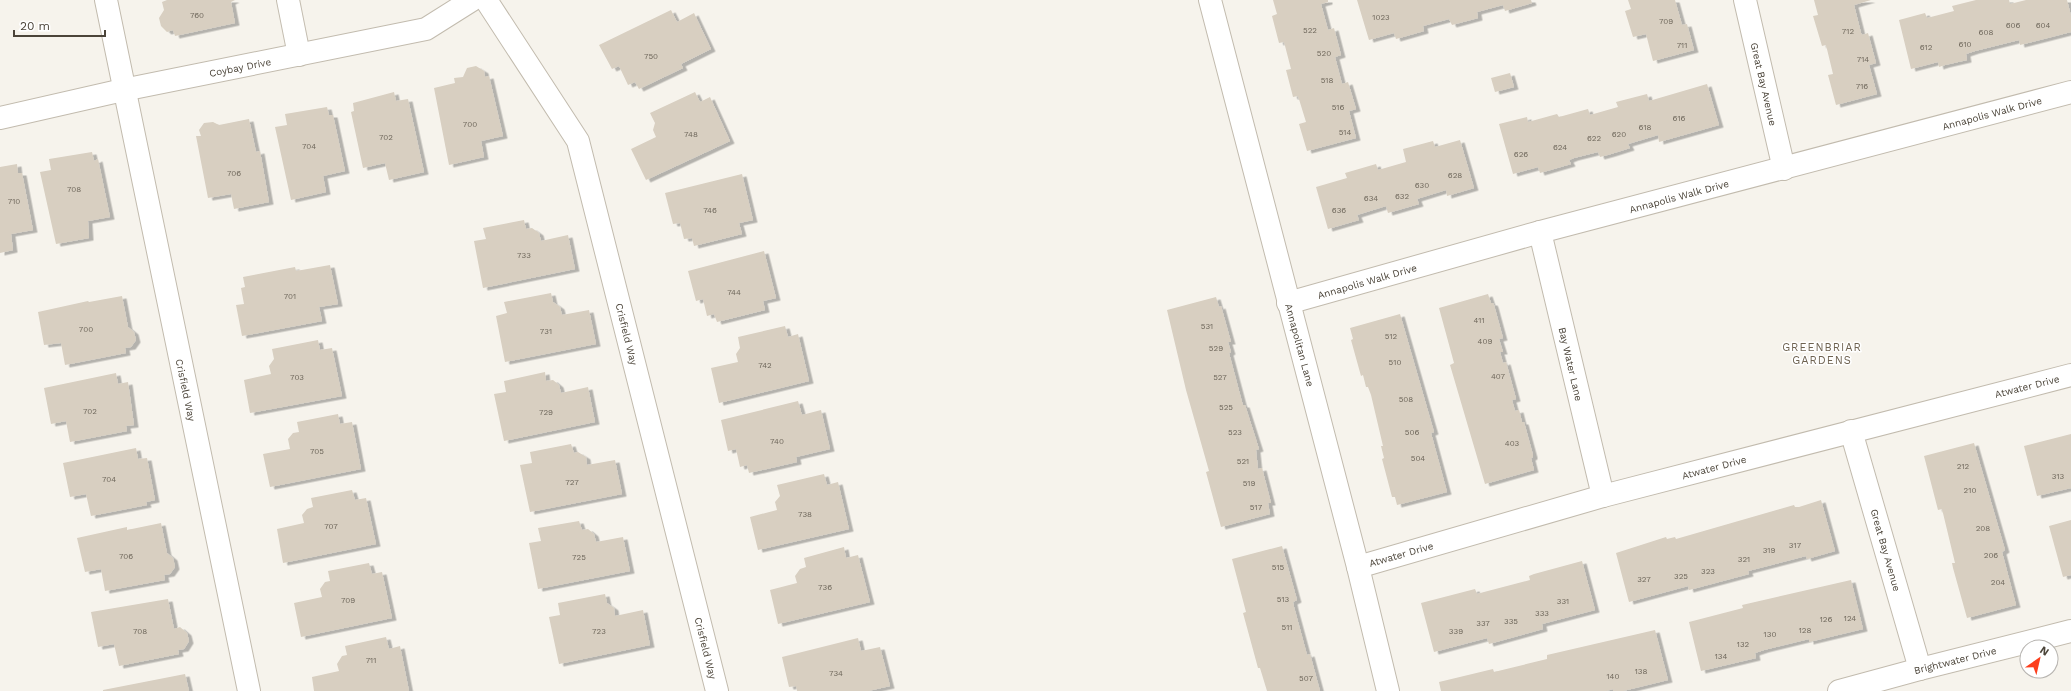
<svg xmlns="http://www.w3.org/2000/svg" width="2071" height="691" viewBox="0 0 2071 691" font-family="'Work Sans',sans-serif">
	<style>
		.building { fill: #d8cfc1; filter: url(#shadow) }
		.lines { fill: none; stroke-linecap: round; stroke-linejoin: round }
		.minor-casing { stroke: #c2bbae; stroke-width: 24 }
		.minor { stroke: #fff; stroke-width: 22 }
		.labels { text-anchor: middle; stroke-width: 3; stroke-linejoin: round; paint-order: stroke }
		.number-label { font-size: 8px; fill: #6e675b }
		.street-label { font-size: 10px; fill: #4b4439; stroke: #fff }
		.neighbourhood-label { font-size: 11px; letter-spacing: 1px; fill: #6e6250; stroke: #fff }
	</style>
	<defs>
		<filter id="shadow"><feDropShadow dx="4.5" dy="2.5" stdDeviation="0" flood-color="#0004"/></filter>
	</defs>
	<rect width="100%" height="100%" fill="#f6f3ec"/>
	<!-- building -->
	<g class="building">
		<polygon points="167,0 235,0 231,2 235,23 175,36 173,30 167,32 161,26 159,18 164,10 162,2"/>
		<polygon points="1273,0 1328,0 1328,2 1321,4 1328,30 1334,28 1341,55 1335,57 1342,84 1348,82 1356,109 1349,111 1356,138 1307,151 1299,124 1306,122 1298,96 1293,97 1292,93 1286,70 1291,69 1284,42 1279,43 1272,16 1277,14"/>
		<polygon points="1357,0 1531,0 1532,3 1505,11 1503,5 1477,12 1478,18 1452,25 1449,19 1423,26 1424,31 1396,39 1394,33 1369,40"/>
		<polygon points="1628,0 1675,0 1682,25 1687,24 1694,50 1653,61 1646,34 1633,37 1625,11 1631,9"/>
		<polygon points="1814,0 1871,0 1854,5 1861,33 1862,35 1868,33 1876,63 1869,65 1877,94 1836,105 1828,75 1833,74 1826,45 1822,46 1813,16 1818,15"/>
		<polygon points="1976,0 2009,0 2010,4 2026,0 2067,0 2071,16 2071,32 2020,45 2019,40 1975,51 1966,54 1967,60 1945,65 1939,67 1938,62 1911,69 1899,20 1925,13 1927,18 1954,11 1952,6"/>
		<polygon points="671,10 677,22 694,13 711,49 681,64 683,68 639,89 635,82 628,85 619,66 612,69 599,45"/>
		<polygon points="476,66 484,71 485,77 489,76 503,136 481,141 484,157 449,165 434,88 455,83 454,78 463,77 467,68"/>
		<polygon points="1510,73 1514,87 1495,92 1491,78"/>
		<polygon points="1707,84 1719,125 1659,142 1658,135 1628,144 1630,148 1611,154 1600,157 1598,152 1574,158 1569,160 1571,164 1540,173 1538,167 1513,174 1499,124 1527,117 1528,122 1557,114 1559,117 1588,109 1590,115 1618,107 1616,102 1647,94 1649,101"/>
		<polygon points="394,92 396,101 408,99 424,172 389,180 385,163 363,168 351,112 354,111 353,103"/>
		<polygon points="695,92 700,102 710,97 730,141 646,180 631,149 656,137 653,130 655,123 650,113"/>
		<polygon points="327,107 329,115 333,115 345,171 323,176 326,192 291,200 275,127 287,125 285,114"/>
		<polygon points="249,119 256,152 260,151 269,202 234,209 231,194 208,198 196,136 201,136 199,130 204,123 213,122 219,125"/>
		<polygon points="1460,140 1474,188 1447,196 1446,190 1420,198 1417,199 1419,204 1388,213 1386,206 1357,215 1359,220 1328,229 1316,187 1347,178 1345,173 1376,164 1378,170 1406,162 1403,149 1433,141 1435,147"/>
		<polygon points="92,152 94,161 98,159 110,217 88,221 89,238 56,244 40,172 51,170 49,159"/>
		<polygon points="17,164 18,173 22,173 33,230 11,234 13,250 0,253 0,167"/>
		<polygon points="742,174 753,220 739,223 742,234 694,246 692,238 684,239 680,223 673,224 665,193"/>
		<polygon points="524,220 526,229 532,228 539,233 541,241 568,235 575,269 483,288 474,241 486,239 483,228"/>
		<polygon points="764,251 776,298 763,301 765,310 717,322 714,314 707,316 703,299 696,301 688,271"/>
		<polygon points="330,265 338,304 319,307 322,321 242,336 236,305 244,304 241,288 245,287 243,277 295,267 296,271"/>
		<polygon points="551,293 553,302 560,307 562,315 589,310 596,344 505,362 496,316 507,313 504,302"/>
		<polygon points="1488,294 1491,303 1493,303 1494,305 1503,338 1499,339 1503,352 1500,352 1503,363 1506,362 1515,395 1516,399 1512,400 1515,411 1519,410 1522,422 1524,422 1533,455 1533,457 1531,458 1534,470 1485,484 1450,365 1454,363 1439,308"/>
		<polygon points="122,296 128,327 134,332 136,340 131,347 125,348 126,353 65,365 61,343 44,345 38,312 88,301 89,302"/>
		<polygon points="1216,297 1219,307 1221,306 1231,342 1228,342 1231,352 1229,353 1242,402 1243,405 1245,405 1259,449 1256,450 1258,469 1262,468 1271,503 1268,503 1270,514 1221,527 1206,472 1209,471 1186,390 1167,310"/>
		<polygon points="1400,314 1434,432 1431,433 1447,492 1397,505 1395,497 1392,497 1382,459 1384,458 1381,446 1383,446 1371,395 1368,387 1366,387 1363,375 1361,376 1351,340 1353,339 1350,328"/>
		<polygon points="785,326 788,337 798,334 809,381 719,403 711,368 738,362 736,354 740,348 738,337"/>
		<polygon points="318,340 320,350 332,348 342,396 250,413 244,380 271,374 269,366 274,359 272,349"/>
		<polygon points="545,372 546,381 553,380 559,385 561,393 588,387 595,422 504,441 494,394 506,392 504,381"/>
		<polygon points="116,373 118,384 128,382 134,425 126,426 127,431 70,442 66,421 51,424 44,388"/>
		<polygon points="798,401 802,415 821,410 830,449 796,457 797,462 749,473 747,465 740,467 736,449 728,451 721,420"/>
		<polygon points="338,414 340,424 352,422 361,469 270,487 263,454 290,449 288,439 293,433 299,432 297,422"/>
		<polygon points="2071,434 2071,488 2037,496 2024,446"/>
		<polygon points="1974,443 2005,550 2002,552 2016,605 1967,618 1953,568 1952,563 1955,563 1942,509 1938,510 1924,456"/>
		<polygon points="571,444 574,453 578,452 586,457 587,465 615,460 622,494 530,512 520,465 532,463 530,452"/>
		<polygon points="136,448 138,459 147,458 155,500 146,502 147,505 91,516 86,494 70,497 63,463"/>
		<polygon points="824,474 827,485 838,482 849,529 758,550 750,517 777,510 775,502 780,496 777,485"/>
		<polygon points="352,490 355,500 366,498 376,544 283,563 277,529 304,523 302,515 307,509 313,507 311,498"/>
		<polygon points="1821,500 1835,551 1807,559 1806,556 1748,571 1749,574 1689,590 1688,586 1629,602 1616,553 1666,537 1667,539 1675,537 1676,539 1794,505 1795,507 1799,507"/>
		<polygon points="2071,520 2071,575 2063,577 2049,526"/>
		<polygon points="579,521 582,530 588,529 594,534 596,542 623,537 630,571 538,589 529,543 541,541 538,528"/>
		<polygon points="161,523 167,553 173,558 175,567 170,574 164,575 165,580 105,591 101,569 85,572 77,538 127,527 127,530"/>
		<polygon points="1282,546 1297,600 1293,602 1294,607 1307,655 1310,654 1320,691 1267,691 1260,668 1258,668 1243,613 1246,612 1232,559"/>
		<polygon points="844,547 846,558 858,555 870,602 778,624 770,590 797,583 795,576 800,569 806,567 804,558"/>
		<polygon points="1582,561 1595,610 1542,624 1543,629 1489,644 1487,638 1434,652 1421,603 1475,589 1477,594 1484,592 1530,580 1529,576 1534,574"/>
		<polygon points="369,563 372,574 382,572 392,618 301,637 294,603 322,597 320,589 325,582 330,581 328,571"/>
		<polygon points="1851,580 1863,629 1809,642 1809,639 1764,650 1755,653 1756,658 1701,671 1689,622 1743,608 1742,605"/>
		<polygon points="605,594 607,603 614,608 615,616 643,610 650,645 559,664 549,617 560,615 558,603"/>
		<polygon points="168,599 174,629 180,627 187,633 189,641 184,649 178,650 179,654 119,666 114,644 98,647 91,612"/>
		<polygon points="1655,630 1668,680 1623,691 1613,691 1613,689 1606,691 1441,691 1439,682 1493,669 1494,672 1547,659 1547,655"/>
		<polygon points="386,637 389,649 400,646 409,691 314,691 312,677 339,671 337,664 342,656 347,655 345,646"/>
		<polygon points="858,638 861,651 880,647 890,686 868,691 797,691 796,686 789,687 782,657"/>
		<polygon points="185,674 189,691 103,691 103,690"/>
	</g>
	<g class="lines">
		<defs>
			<g id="minor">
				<polyline points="106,0 249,691"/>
				<polyline points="288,0 299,55"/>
				<polyline points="486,0 578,141 717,691"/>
				<polyline points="1210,0 1358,567 1388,691"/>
				<polyline points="1745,0 1784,169"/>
				<polyline points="0,118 123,90 426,29 472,0"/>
				<polyline points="1540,232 1603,496"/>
				<polyline points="1288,303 1540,232 2071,92"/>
				<polyline points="1851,431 1920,669"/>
				<polyline points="1358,567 1603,496 2071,375"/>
				<polyline points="1839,691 1920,669 2071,631"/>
			</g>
		</defs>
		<!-- minor casing -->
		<use href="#minor" class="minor-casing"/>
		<!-- minor -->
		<use href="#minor" class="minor"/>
	</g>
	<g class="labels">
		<!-- number labels -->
		<g class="number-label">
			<text x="197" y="18">760</text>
			<text x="1381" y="20">1023</text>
			<text x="1666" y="24">709</text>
			<text x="2013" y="28">606</text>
			<text x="2043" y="28">604</text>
			<text x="1310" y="33">522</text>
			<text x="1848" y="34">712</text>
			<text x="1986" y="35">608</text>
			<text x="1965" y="47">610</text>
			<text x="1682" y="48">711</text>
			<text x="1926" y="50">612</text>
			<text x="1324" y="56">520</text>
			<text x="651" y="59">750</text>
			<text x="1863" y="62">714</text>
			<text x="1327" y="83">518</text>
			<text x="1862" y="89">716</text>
			<text x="1338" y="110">516</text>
			<text x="1679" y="121">616</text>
			<text x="470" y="127">700</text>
			<text x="1645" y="130">618</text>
			<text x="1345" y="135">514</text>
			<text x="691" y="137">748</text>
			<text x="1619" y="137">620</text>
			<text x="386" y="140">702</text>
			<text x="1594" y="141">622</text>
			<text x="309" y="149">704</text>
			<text x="1560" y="150">624</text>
			<text x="1521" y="157">626</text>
			<text x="234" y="176">706</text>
			<text x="1455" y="178">628</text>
			<text x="1422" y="188">630</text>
			<text x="74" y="192">708</text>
			<text x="1402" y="199">632</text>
			<text x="1371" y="201">634</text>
			<text x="14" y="204">710</text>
			<text x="710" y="213">746</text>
			<text x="1339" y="213">636</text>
			<text x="524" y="258">733</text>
			<text x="734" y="295">744</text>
			<text x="290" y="299">701</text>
			<text x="1479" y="323">411</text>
			<text x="1207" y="329">531</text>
			<text x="86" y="332">700</text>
			<text x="546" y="334">731</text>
			<text x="1391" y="339">512</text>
			<text x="1485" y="344">409</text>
			<text x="1216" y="351">529</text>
			<text x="1395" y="365">510</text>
			<text x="765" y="368">742</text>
			<text x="1498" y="379">407</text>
			<text x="297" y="380">703</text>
			<text x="1220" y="380">527</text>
			<text x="1406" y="402">508</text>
			<text x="1226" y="410">525</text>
			<text x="90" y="414">702</text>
			<text x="546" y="415">729</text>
			<text x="1235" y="435">523</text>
			<text x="1412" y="435">506</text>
			<text x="777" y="444">740</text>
			<text x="1512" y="446">403</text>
			<text x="317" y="454">705</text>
			<text x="1418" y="461">504</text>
			<text x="1243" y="464">521</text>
			<text x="1963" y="469">212</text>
			<text x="2058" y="479">313</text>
			<text x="109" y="482">704</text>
			<text x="572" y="485">727</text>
			<text x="1249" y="486">519</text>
			<text x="1970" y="493">210</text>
			<text x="1256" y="510">517</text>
			<text x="805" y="517">738</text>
			<text x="331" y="529">707</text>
			<text x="1983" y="531">208</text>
			<text x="1795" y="548">317</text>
			<text x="1769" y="553">319</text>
			<text x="1991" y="558">206</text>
			<text x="126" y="559">706</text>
			<text x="579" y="560">725</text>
			<text x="1744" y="562">321</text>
			<text x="1278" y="570">515</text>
			<text x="1708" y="574">323</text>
			<text x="1681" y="579">325</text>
			<text x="1644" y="582">327</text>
			<text x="1998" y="585">204</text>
			<text x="825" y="590">736</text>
			<text x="1283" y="602">513</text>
			<text x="348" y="603">709</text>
			<text x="1563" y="604">331</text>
			<text x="1542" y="616">333</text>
			<text x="1850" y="621">124</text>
			<text x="1826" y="622">126</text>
			<text x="1511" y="624">335</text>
			<text x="1483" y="626">337</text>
			<text x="1287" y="630">511</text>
			<text x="1805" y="633">128</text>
			<text x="140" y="634">708</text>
			<text x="599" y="634">723</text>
			<text x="1456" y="634">339</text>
			<text x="1770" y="637">130</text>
			<text x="1743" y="647">132</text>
			<text x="1721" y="659">134</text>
			<text x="371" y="663">711</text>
			<text x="1641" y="674">138</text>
			<text x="836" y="676">734</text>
			<text x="1613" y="679">140</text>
			<text x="1306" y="681">507</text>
		</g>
		<!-- street labels -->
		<g class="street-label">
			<text transform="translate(240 67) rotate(-11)" y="4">Coybay Drive</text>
			<text transform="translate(1764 84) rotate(77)" y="4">Great Bay Avenue</text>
			<text transform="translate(1992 113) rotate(-15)" y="4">Annapolis Walk Drive</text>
			<text transform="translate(1679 196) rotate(-15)" y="4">Annapolis Walk Drive</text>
			<text transform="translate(1367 281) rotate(-16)" y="4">Annapolis Walk Drive</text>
			<text transform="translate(627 334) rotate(76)" y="4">Crisfield Way</text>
			<text transform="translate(1300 345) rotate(75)" y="4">Annapolitan Lane</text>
			<text transform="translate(1571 364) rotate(77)" y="4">Bay Water Lane</text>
			<text transform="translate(2027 386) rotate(-14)" y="4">Atwater Drive</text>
			<text transform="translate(186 390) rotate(78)" y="4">Crisfield Way</text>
			<text transform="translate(1714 467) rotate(-15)" y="4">Atwater Drive</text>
			<text transform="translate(1886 550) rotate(74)" y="4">Great Bay Avenue</text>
			<text transform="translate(1401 554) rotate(-16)" y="4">Atwater Drive</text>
			<text transform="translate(706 648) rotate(76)" y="4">Crisfield Way</text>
			<text transform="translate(1955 660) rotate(-14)" y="4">Brightwater Drive</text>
		</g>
		<!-- neighbourhood labels -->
		<g class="neighbourhood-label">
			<text x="1822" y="351">GREENBRIAR<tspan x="1822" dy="13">GARDENS</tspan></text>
		</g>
	</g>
	<!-- north arrow -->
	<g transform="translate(2039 659) rotate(34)"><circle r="19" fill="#ffffff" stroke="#b7b4b0"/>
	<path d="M0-3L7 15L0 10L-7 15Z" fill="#fc3f1d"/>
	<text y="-6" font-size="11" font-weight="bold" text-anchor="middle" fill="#4b4439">N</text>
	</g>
	<!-- scale -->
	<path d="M14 30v6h91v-6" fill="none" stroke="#4b4439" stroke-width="2"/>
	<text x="20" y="30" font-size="12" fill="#4b4439" stroke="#ffffff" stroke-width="3" paint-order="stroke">20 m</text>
</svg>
